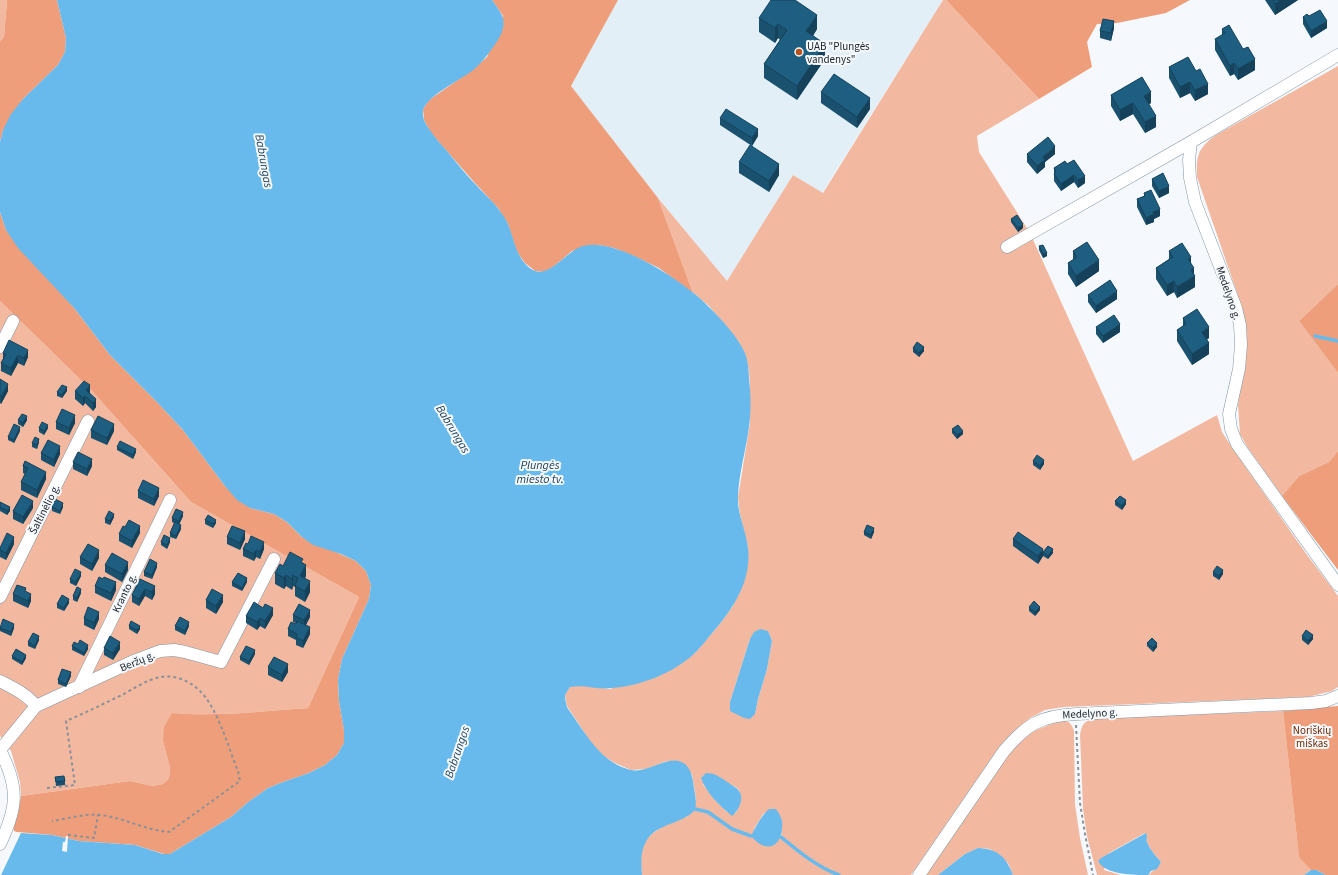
<svg xmlns="http://www.w3.org/2000/svg" width="1338" height="875" viewBox="0 0 1338 875" font-family="'Source Sans 3',sans-serif">
	<style>
		.built { fill: #e3eff7 }
		.green { fill: #f3b9a0; fill-rule: evenodd }
		.forest { fill: #ee9e7a }
		.water { fill: #69baec }
		.pier { fill: #f5f9fd }
		.lines { fill: none; stroke-linecap: round; stroke-linejoin: round }
		.stream { stroke: #69baec; stroke-width: 3.5 }
		.minor-casing { stroke: #8095a4; stroke-width: 13 }
		.path { stroke: #8b9196; stroke-width: 2; stroke-dasharray: 3 3; stroke-linecap: butt }
		.minor { stroke: #fff; stroke-width: 12 }
		.wall { fill: #1a516f }
		.shaded-wall { fill: #15425a }
		.building { fill: #1e5e81; stroke: #15425a }
		.poi-dot { fill: #b6521d; stroke: #f5f9fd; stroke-width: 1.5 }
		.labels { text-anchor: middle; stroke-width: 4; stroke-linejoin: round; paint-order: stroke }
		.poi-label { font-size: 11px; fill: #1b2329; stroke: #f5f9fd; text-anchor: start }
		.street-label { font-size: 11px; fill: #1b2329; stroke: #f5f9fd }
		.park-label { font-size: 11px; fill: #6e2800; stroke: #f5f9fd }
		.water-label { font-size: 12px; font-style: italic; fill: #1e4156; stroke: #f5f9fd }
	</style>
	<rect width="100%" height="100%" fill="#f5f9fd"/>
	<!-- built -->
	<polygon class="built" points="618,0 943,0 822,193 793,175 727,281 658,198 571,86"/>
	<!-- green -->
	<g class="green">
		<polygon points="0,0 7,0 4,37 0,41"/>
		<path d="M 943,0 L 946,0 L 1039,99 L 977,136 L 979,152 L 1030,233 L 1133,461 L 1217,415 L 1222,432 L 1233,449 L 1307,555 L 1338,596 L 1338,687 L 1332,691 L 1308,697 L 1064,707 L 1045,710 L 1030,718 L 1014,731 L 995,753 L 911,875 L 642,875 C 641,866 640,856 643,847 C 649,829 672,823 688,816 L 696,799 L 692,774 L 667,761 L 646,769 L 631,770 L 615,763 L 602,755 L 591,743 L 567,706 L 565,695 L 570,687 L 579,685 L 610,689 L 694,654 L 719,625 L 733,606 L 748,547 L 740,515 L 738,497 L 750,423 L 750,389 L 749,370 L 745,354 L 738,341 L 709,306 L 693,293 L 658,198 L 727,281 L 793,175 L 823,193 ZM 768,631 L 772,641 L 767,669 L 758,699 L 755,714 L 730,702 L 750,639 ZM 703,784 C 726,784 751,780 736,813 L 727,812 L 714,799 ZM 764,813 L 782,825 L 781,837 L 754,829 Z"/>
		<path d="M 1338,66 L 1338,284 L 1299,321 L 1338,373 L 1338,451 L 1329,462 L 1299,476 L 1282,496 L 1248,448 L 1240,434 L 1238,405 L 1246,352 L 1246,331 L 1243,310 L 1197,177 C 1196,156 1198,148 1216,135 Z"/>
		<path d="M 0,301 L 92,391 L 191,502 L 359,597 L 308,708 C 263,711 217,717 172,713 L 163,741 L 170,768 L 169,778 L 163,784 L 153,786 L 130,781 L 21,796 L 20,782 L 11,751 L 0,736 Z"/>
		<path d="M 1283,711 L 1299,856 L 1311,870 L 1304,875 L 1148,875 L 1154,870 L 1161,862 C 1156,856 1150,850 1147,842 C 1146,839 1148,837 1145,833 L 1109,853 L 1104,870 L 1121,875 L 1097,875 L 1087,836 L 1083,809 L 1080,735 C 1082,724 1084,721 1096,718 Z"/>
		<path d="M 1062,720 C 1069,721 1072,724 1074,731 L 1075,804 L 1080,838 L 1088,875 L 1013,875 L 1008,863 L 990,849 L 978,848 L 965,854 L 938,875 L 925,875 L 1011,751 L 1025,737 L 1036,730 Z"/>
	</g>
	<!-- forest -->
	<g class="forest">
		<polygon points="7,0 57,0 66,38 65,52 58,65 23,99 3,130 0,142 0,41 4,37"/>
		<polygon points="492,0 618,0 571,86 658,198 693,293 659,268 638,258 614,248 599,245 572,251 553,267 544,272 535,271 525,263 517,252 508,224 498,208 474,182 431,133 424,120 423,109 429,100 472,70 487,57 503,16"/>
		<polygon points="946,0 1190,0 1166,13 1117,23 1097,24 1087,42 1092,67 1039,99"/>
		<path d="M 0,212 L 6,230 L 75,309 L 110,355 L 157,402 L 183,430 L 225,486 L 250,508 L 274,514 L 287,522 L 302,537 L 356,561 L 366,571 L 371,585 L 369,599 L 342,659 L 338,680 L 339,701 L 344,730 L 344,743 L 337,755 L 325,765 L 309,773 L 283,782 L 268,788 L 247,803 L 231,817 L 170,854 L 164,854 L 135,845 L 79,841 L 52,835 L 17,832 L 14,831 L 13,826 L 18,813 L 21,796 L 130,781 L 153,786 L 163,784 L 169,778 L 170,768 L 163,741 L 164,727 L 172,713 C 217,717 263,711 308,708 L 359,597 L 191,502 L 92,391 L 0,301 Z"/>
		<polygon points="1338,284 1338,373 1299,321"/>
		<polygon points="1338,451 1338,570 1282,496 1299,476 1329,462"/>
		<polygon points="1338,706 1338,875 1326,875 1316,870 1311,870 1299,857 1283,711"/>
	</g>
	<!-- water -->
	<g class="water">
		<path d="M 57,0 L 492,0 C 496,6 501,12 503,18 C 505,27 501,36 496,43 C 489,53 482,63 472,71 C 460,80 425,97 423,111 C 422,118 426,125 430,130 C 435,138 441,144 447,151 C 457,163 467,176 478,187 C 485,195 494,202 500,211 C 503,215 506,220 508,224 C 515,241 516,260 533,270 C 549,279 567,250 583,246 C 618,237 686,283 709,307 C 721,319 738,337 745,353 C 748,361 749,371 749,379 C 751,395 751,412 749,427 C 746,450 739,473 738,496 C 737,514 746,530 748,548 C 752,583 731,612 708,638 C 704,643 699,649 694,654 C 673,673 641,686 612,688 C 598,690 584,684 570,687 L 565,695 C 565,699 566,703 567,707 C 570,712 574,717 577,722 C 591,742 605,764 631,770 C 649,774 671,751 686,765 C 692,771 693,780 694,788 C 695,794 697,802 695,809 C 689,821 659,824 649,837 C 640,849 641,861 642,875 L 1,875 L 21,833 L 52,835 L 79,841 L 135,845 L 163,854 L 170,854 L 231,817 L 247,803 L 268,788 L 283,782 L 309,773 L 325,765 L 337,755 L 344,743 L 344,730 L 339,701 L 338,680 L 342,659 L 369,599 L 371,585 L 366,571 L 356,561 L 341,554 L 313,545 L 302,537 L 287,522 L 274,514 L 250,508 L 237,500 L 225,486 L 183,430 L 157,402 L 110,355 L 75,309 L 18,248 L 6,230 L 0,212 L 0,142 L 3,130 L 11,114 L 23,99 L 58,65 L 65,52 L 66,38 Z"/>
		<polygon points="760,629 768,631 772,641 767,669 758,699 755,714 750,719 744,718 730,711 730,702 750,639 754,632"/>
		<path d="M 706,773 C 716,773 721,778 729,783 C 732,786 737,787 739,791 C 745,798 738,812 732,816 C 720,806 706,793 701,778 Z"/>
		<path d="M 769,809 L 776,809 C 778,812 780,815 781,818 C 783,822 782,826 782,830 C 779,851 763,851 751,836 C 756,826 761,816 769,809 Z"/>
		<path d="M 1146,833 C 1148,837 1146,839 1147,842 C 1150,850 1156,856 1161,862 L 1157,869 L 1151,871 L 1148,875 C 1133,875 1105,875 1098,861 L 1101,858 Z"/>
		<path d="M 978,848 C 998,849 1006,857 1013,875 L 938,875 L 965,854 Z"/>
		<polygon points="1311,870 1316,870 1326,875 1304,875"/>
	</g>
	<!-- pier -->
	<polygon class="pier" points="66,836 68,836 67,852 62,851 63,842 65,842"/>
	<g class="lines">
		<!-- stream -->
		<g class="stream">
			<polyline points="1315,336 1338,341"/>
			<polyline points="695,809 708,812 732,829 751,836"/>
			<path d="M 781,837 C 798,851 817,867 839,875"/>
		</g>
		<defs>
			<g id="minor">
				<polyline points="1191,142 1189,160 1190,178 1195,202 1236,308 1240,325 1241,345 1239,369 1229,414 1231,429 1237,444 1338,585"/>
				<polyline points="1007,247 1191,142 1338,55"/>
				<polyline points="0,347 13,321"/>
				<polyline points="0,597 88,421"/>
				<path d="M 0,681 C 13,688 27,694 36,706 L 136,660 L 160,651 L 174,650 L 185,652 L 221,662 L 274,559"/>
				<polyline points="79,687 170,500"/>
				<path d="M 0,750 C 19,787 18,807 0,844"/>
				<polyline points="0,750 36,706"/>
				<path d="M 919,875 L 1004,751 C 1027,724 1040,716 1076,714 L 1311,703 L 1326,701 L 1338,696"/>
			</g>
		</defs>
		<!-- minor casing -->
		<use href="#minor" class="minor-casing"/>
		<!-- path -->
		<g class="path">
			<polyline points="1076,725 1080,803 1085,834 1093,875"/>
			<path d="M 47,788 L 75,785 L 66,721 C 85,713 103,704 122,695 C 133,689 148,679 161,677 C 178,674 196,684 206,698 C 221,719 228,747 238,771 L 240,781 L 169,832 C 145,830 124,818 101,815 C 85,813 67,819 52,821"/>
			<polyline points="68,835 94,838 98,815"/>
		</g>
		<!-- minor -->
		<use href="#minor" class="minor"/>
	</g>
	<!-- wall -->
	<g class="wall">
		<polygon points="1265,0 1298,0 1275,15"/>
		<polygon points="1309,16 1327,28 1311,38 1303,24 1303,17"/>
		<polygon points="759,18 817,29 813,36 825,59 797,100 764,78 764,64 780,40 778,38 775,43 759,32"/>
		<polygon points="1114,28 1111,41 1100,38 1100,31"/>
		<polygon points="1222,29 1255,70 1238,80 1234,74 1230,76 1215,50 1215,39 1222,35"/>
		<polygon points="1169,67 1208,94 1195,101 1190,93 1180,98 1169,78"/>
		<polygon points="821,92 870,109 857,128 821,103"/>
		<polygon points="1111,95 1151,103 1149,104 1156,127 1145,133 1133,114 1120,121 1111,106"/>
		<polygon points="720,118 758,136 752,146 720,125"/>
		<polygon points="1027,154 1055,154 1045,162 1045,167 1037,174 1027,162"/>
		<polygon points="739,162 779,175 769,192 739,173"/>
		<polygon points="1067,164 1085,183 1078,188 1074,182 1061,191 1054,181 1054,168"/>
		<polygon points="1152,179 1169,193 1159,198 1152,186"/>
		<polygon points="1144,193 1160,216 1154,219 1154,222 1146,225 1137,207 1137,199 1144,196"/>
		<polygon points="1011,219 1023,228 1018,232 1011,222"/>
		<polygon points="1039,246 1047,256 1043,258 1039,250"/>
		<polygon points="1073,251 1099,271 1076,287 1068,274 1068,263 1073,260"/>
		<polygon points="1169,251 1191,263 1194,274 1195,287 1177,298 1174,292 1167,296 1156,279 1156,268 1169,259"/>
		<polygon points="1088,295 1117,299 1096,313 1088,302"/>
		<polygon points="1183,318 1209,338 1207,339 1209,354 1192,365 1177,341 1177,330 1183,326"/>
		<polygon points="1096,327 1120,332 1103,343 1096,334"/>
		<polygon points="913,348 924,351 919,357 913,352"/>
		<polygon points="3,353 28,357 24,366 18,363 11,376 1,371 1,363 3,359"/>
		<polygon points="0,379 8,391 1,404 0,403"/>
		<polygon points="67,391 62,398 57,396 57,392"/>
		<polygon points="75,391 90,393 96,407 93,411 85,403 83,406 75,399"/>
		<polygon points="18,420 27,420 23,427 18,424"/>
		<polygon points="56,422 75,423 69,435 56,429"/>
		<polygon points="39,428 48,428 44,435 39,432"/>
		<polygon points="952,429 963,434 957,439 952,433"/>
		<polygon points="91,430 114,431 107,445 91,438"/>
		<polygon points="20,431 14,443 8,440 8,437"/>
		<polygon points="39,442 37,449 32,447 32,443"/>
		<polygon points="117,447 136,452 133,459 117,450"/>
		<polygon points="41,453 60,454 54,467 41,460"/>
		<polygon points="25,461 46,479 37,498 21,490 21,482 25,474 23,473 23,466"/>
		<polygon points="1033,461 1044,464 1040,470 1033,465"/>
		<polygon points="73,462 92,466 87,476 73,469"/>
		<polygon points="138,491 159,496 154,506 138,498"/>
		<polygon points="1115,501 1126,504 1122,510 1115,505"/>
		<polygon points="0,502 10,511 7,515 0,511"/>
		<polygon points="52,507 63,507 60,514 52,511"/>
		<polygon points="33,508 23,524 13,519 13,511"/>
		<polygon points="183,516 179,524 181,529 176,539 170,537 170,533 174,523 172,522 172,518"/>
		<polygon points="114,517 110,525 105,523 105,519"/>
		<polygon points="205,520 216,523 213,528 205,524"/>
		<polygon points="864,532 874,532 871,539 864,535"/>
		<polygon points="140,533 132,548 119,541 119,534"/>
		<polygon points="227,537 245,539 240,550 227,544"/>
		<polygon points="1013,539 1043,556 1038,564 1013,546"/>
		<polygon points="161,542 170,542 167,549 161,545"/>
		<polygon points="14,544 6,560 0,557 0,548"/>
		<polygon points="243,549 264,549 260,559 256,557 254,561 243,556"/>
		<polygon points="1043,552 1053,553 1048,559 1043,556"/>
		<polygon points="80,557 99,558 92,571 80,564"/>
		<polygon points="303,563 306,576 305,578 310,592 305,602 295,596 295,587 293,586 292,590 286,586 284,589 275,584 275,573 283,566"/>
		<polygon points="105,565 128,570 122,582 105,572"/>
		<polygon points="157,567 152,579 144,576 144,572"/>
		<polygon points="1213,572 1223,574 1219,580 1213,576"/>
		<polygon points="81,576 76,586 70,583 70,579"/>
		<polygon points="103,579 116,590 111,601 95,593 95,586"/>
		<polygon points="140,579 155,594 152,600 145,596 139,606 132,602 132,595"/>
		<polygon points="232,582 247,582 242,591 232,586"/>
		<polygon points="26,591 31,601 28,608 13,601 13,594"/>
		<polygon points="81,593 77,602 73,600 73,596"/>
		<polygon points="206,600 223,602 216,614 206,608"/>
		<polygon points="69,603 64,611 57,608 57,604"/>
		<polygon points="1029,607 1040,610 1035,616 1029,611"/>
		<polygon points="273,615 265,629 260,626 257,630 246,623 246,616"/>
		<polygon points="293,615 310,617 306,625 310,634 303,648 296,645 296,640 288,636 288,629 296,623 293,622"/>
		<polygon points="84,618 99,619 94,630 84,625"/>
		<polygon points="129,626 140,629 137,634 129,629"/>
		<polygon points="175,626 189,626 185,635 175,630"/>
		<polygon points="0,627 14,628 11,636 0,631"/>
		<polygon points="1302,636 1313,639 1308,645 1302,640"/>
		<polygon points="39,640 35,649 28,646 28,642"/>
		<polygon points="1147,643 1157,647 1153,652 1147,646"/>
		<polygon points="72,646 88,649 84,656 72,650"/>
		<polygon points="104,648 120,649 113,660 104,655"/>
		<polygon points="255,654 249,665 240,660 240,657"/>
		<polygon points="12,656 26,658 22,665 12,659"/>
		<polygon points="268,667 288,672 282,682 268,675"/>
		<polygon points="71,676 66,687 58,684 58,680"/>
		<polygon points="55,777 65,781 65,785 56,786"/>
	</g>
	<!-- shaded-wall -->
	<g class="shaded-wall">
		<polygon points="1281,0 1298,0 1275,15 1275,4"/>
		<polygon points="817,15 817,29 806,46 806,31"/>
		<polygon points="1114,21 1114,28 1111,41 1111,33"/>
		<polygon points="1327,21 1327,28 1311,38 1311,31"/>
		<polygon points="778,24 778,38 775,43 775,28"/>
		<polygon points="825,44 825,59 797,100 797,86"/>
		<polygon points="1255,59 1255,70 1238,80 1238,69"/>
		<polygon points="1234,63 1234,74 1230,76 1230,66"/>
		<polygon points="1190,82 1190,93 1180,98 1180,87"/>
		<polygon points="1208,84 1208,94 1195,101 1195,90"/>
		<polygon points="1151,92 1151,103 1144,107 1144,96"/>
		<polygon points="870,98 870,109 857,128 857,117"/>
		<polygon points="1133,103 1133,114 1120,121 1120,110"/>
		<polygon points="1156,116 1156,127 1145,133 1145,122"/>
		<polygon points="758,129 758,136 752,146 752,138"/>
		<polygon points="1055,146 1055,154 1045,162 1045,167 1037,174 1037,166 1043,157"/>
		<polygon points="779,164 779,175 769,192 769,181"/>
		<polygon points="1074,175 1074,182 1061,191 1061,184"/>
		<polygon points="1085,176 1085,183 1078,188 1078,180"/>
		<polygon points="1169,186 1169,193 1159,198 1159,191"/>
		<polygon points="1160,209 1160,216 1154,219 1154,222 1146,225 1146,218 1153,212"/>
		<polygon points="1023,224 1023,228 1018,232 1018,228"/>
		<polygon points="1047,253 1047,256 1043,258 1043,254"/>
		<polygon points="1191,257 1191,268 1188,259"/>
		<polygon points="1099,260 1099,271 1076,287 1076,276"/>
		<polygon points="1194,268 1194,277 1195,276 1195,287 1177,298 1177,287 1191,270"/>
		<polygon points="1174,281 1174,292 1167,296 1167,285"/>
		<polygon points="1117,291 1117,299 1096,313 1096,306"/>
		<polygon points="1120,324 1120,332 1103,343 1103,336"/>
		<polygon points="1209,327 1209,338 1202,343 1202,332"/>
		<polygon points="1209,343 1209,354 1192,365 1192,354"/>
		<polygon points="924,347 924,351 919,357 919,353"/>
		<polygon points="28,350 28,357 24,366 24,358"/>
		<polygon points="18,355 18,363 11,376 11,368"/>
		<polygon points="8,384 8,391 1,404 1,397"/>
		<polygon points="90,385 90,393 86,397 86,390"/>
		<polygon points="67,387 67,391 62,398 62,395"/>
		<polygon points="85,396 85,403 83,406 83,398"/>
		<polygon points="96,399 96,407 93,411 93,403"/>
		<polygon points="75,415 75,423 69,435 69,428"/>
		<polygon points="27,416 27,420 23,427 23,423"/>
		<polygon points="114,424 114,431 107,445 107,438"/>
		<polygon points="48,425 48,428 44,435 44,431"/>
		<polygon points="20,427 20,431 14,443 14,440"/>
		<polygon points="963,431 963,434 957,439 957,435"/>
		<polygon points="39,439 39,442 37,449 37,445"/>
		<polygon points="60,446 60,454 54,467 54,460"/>
		<polygon points="136,449 136,452 133,459 133,455"/>
		<polygon points="92,459 92,466 87,476 87,469"/>
		<polygon points="1044,460 1044,464 1040,470 1040,466"/>
		<polygon points="46,472 46,479 37,498 37,490"/>
		<polygon points="159,488 159,496 154,506 154,499"/>
		<polygon points="1126,500 1126,504 1122,510 1122,506"/>
		<polygon points="33,501 33,508 23,524 23,517"/>
		<polygon points="63,503 63,507 60,514 60,511"/>
		<polygon points="10,507 10,511 7,515 7,511"/>
		<polygon points="183,512 183,516 179,525 179,521"/>
		<polygon points="114,514 114,517 110,525 110,521"/>
		<polygon points="216,520 216,523 213,528 213,524"/>
		<polygon points="181,525 181,529 176,539 176,536"/>
		<polygon points="140,526 140,533 132,548 132,541"/>
		<polygon points="874,528 874,532 871,539 871,535"/>
		<polygon points="245,531 245,539 240,550 240,543"/>
		<polygon points="14,537 14,544 6,560 6,553"/>
		<polygon points="170,538 170,542 167,549 167,545"/>
		<polygon points="264,542 264,549 260,559 260,552"/>
		<polygon points="1043,549 1043,556 1038,564 1038,556"/>
		<polygon points="1053,549 1053,553 1048,559 1048,556"/>
		<polygon points="99,550 99,558 92,571 92,564"/>
		<polygon points="256,550 256,557 254,561 254,554"/>
		<polygon points="128,562 128,570 122,582 122,574"/>
		<polygon points="157,563 157,567 152,579 152,575"/>
		<polygon points="306,565 306,576 300,587 300,576"/>
		<polygon points="1223,570 1223,574 1219,580 1219,576"/>
		<polygon points="81,572 81,576 76,586 76,582"/>
		<polygon points="286,575 286,586 284,589 284,578"/>
		<polygon points="293,575 293,586 292,590 292,579"/>
		<polygon points="247,578 247,582 242,591 242,588"/>
		<polygon points="310,581 310,592 305,602 305,591"/>
		<polygon points="116,582 116,590 111,601 111,593"/>
		<polygon points="155,586 155,594 152,600 152,592"/>
		<polygon points="81,589 81,593 77,602 77,598"/>
		<polygon points="145,589 145,596 139,606 139,599"/>
		<polygon points="31,594 31,601 28,608 28,601"/>
		<polygon points="223,595 223,602 216,614 216,606"/>
		<polygon points="69,599 69,603 64,611 64,608"/>
		<polygon points="1040,607 1040,610 1035,616 1035,612"/>
		<polygon points="273,608 273,615 265,629 265,621"/>
		<polygon points="310,610 310,617 304,628 304,620"/>
		<polygon points="99,612 99,619 94,630 94,623"/>
		<polygon points="260,618 260,626 257,630 257,622"/>
		<polygon points="189,622 189,626 185,635 185,631"/>
		<polygon points="14,624 14,628 11,636 11,632"/>
		<polygon points="140,626 140,629 137,634 137,630"/>
		<polygon points="310,627 310,634 303,648 303,641"/>
		<polygon points="1313,635 1313,639 1308,645 1308,641"/>
		<polygon points="39,636 39,640 35,649 35,646"/>
		<polygon points="120,642 120,649 113,660 113,653"/>
		<polygon points="1157,643 1157,647 1153,652 1153,648"/>
		<polygon points="88,645 88,649 84,656 84,653"/>
		<polygon points="255,650 255,654 249,665 249,661"/>
		<polygon points="26,655 26,658 22,665 22,662"/>
		<polygon points="288,664 288,672 282,682 282,675"/>
		<polygon points="71,672 71,676 66,687 66,684"/>
	</g>
	<!-- building -->
	<g class="building">
		<polygon points="771,0 795,0 817,15 806,31 825,44 797,86 764,64 787,30 778,24 775,28 759,18"/>
		<polygon points="1273,0 1281,0 1275,4"/>
		<polygon points="1320,10 1327,21 1311,31 1303,17 1307,14 1309,16"/>
		<polygon points="1103,19 1114,21 1111,33 1100,31"/>
		<polygon points="1229,25 1243,49 1248,47 1255,59 1238,69 1234,63 1230,66 1215,39 1225,33 1222,29"/>
		<polygon points="1188,57 1196,71 1200,69 1208,84 1195,90 1190,82 1180,87 1169,67"/>
		<polygon points="834,74 870,98 857,117 821,92"/>
		<polygon points="1142,77 1151,92 1144,96 1156,116 1145,122 1133,103 1120,110 1111,95"/>
		<polygon points="726,109 758,129 752,138 720,118"/>
		<polygon points="1048,137 1055,146 1043,157 1045,160 1037,166 1027,154"/>
		<polygon points="750,145 779,164 769,181 739,162"/>
		<polygon points="1074,160 1085,176 1078,180 1074,175 1061,184 1054,174 1056,172 1054,168 1065,161 1067,164"/>
		<polygon points="1163,173 1169,186 1159,191 1152,179"/>
		<polygon points="1151,190 1160,209 1153,212 1154,214 1146,218 1137,199 1145,196 1144,193"/>
		<polygon points="1017,215 1023,224 1018,228 1011,219"/>
		<polygon points="1087,242 1099,260 1076,276 1068,263 1077,257 1073,251"/>
		<polygon points="1182,243 1191,257 1188,259 1194,268 1191,270 1195,276 1177,287 1174,281 1167,285 1156,268 1173,257 1169,251"/>
		<polygon points="1043,245 1047,253 1043,254 1039,246"/>
		<polygon points="1110,280 1117,291 1096,306 1088,295"/>
		<polygon points="1197,309 1209,327 1202,332 1209,343 1192,354 1177,330 1186,324 1183,318"/>
		<polygon points="1114,315 1120,324 1103,336 1096,327"/>
		<polygon points="9,340 28,350 24,358 18,355 11,368 1,363 6,354 3,353"/>
		<polygon points="917,342 924,347 919,353 913,348"/>
		<polygon points="0,379 8,384 1,397 0,396"/>
		<polygon points="84,381 90,385 86,390 96,399 93,403 85,396 83,398 75,391"/>
		<polygon points="62,385 67,387 62,395 57,392"/>
		<polygon points="62,409 75,415 69,428 56,422"/>
		<polygon points="22,414 27,416 23,423 18,420"/>
		<polygon points="98,416 114,424 107,438 91,430"/>
		<polygon points="42,422 48,425 44,431 39,428"/>
		<polygon points="14,424 20,427 14,440 8,437"/>
		<polygon points="958,425 963,431 957,435 952,429"/>
		<polygon points="35,437 39,439 37,445 32,443"/>
		<polygon points="48,440 60,446 54,460 41,453"/>
		<polygon points="120,441 136,449 133,455 117,447"/>
		<polygon points="78,452 92,459 87,469 73,462"/>
		<polygon points="1037,455 1044,460 1040,466 1033,461"/>
		<polygon points="25,461 46,472 37,490 21,482 28,468 23,466"/>
		<polygon points="143,480 159,488 154,499 138,491"/>
		<polygon points="22,495 33,501 23,517 13,511"/>
		<polygon points="1120,496 1126,500 1122,506 1115,501"/>
		<polygon points="55,499 63,503 60,511 52,507"/>
		<polygon points="0,502 10,507 7,511 0,507"/>
		<polygon points="176,509 183,512 179,521 172,518"/>
		<polygon points="109,511 114,514 110,521 105,519"/>
		<polygon points="208,515 216,520 213,524 205,520"/>
		<polygon points="129,520 140,526 132,541 119,534 123,526 125,527"/>
		<polygon points="175,522 181,525 176,536 170,533"/>
		<polygon points="867,525 874,528 871,535 864,532"/>
		<polygon points="232,526 245,531 240,543 227,537"/>
		<polygon points="1018,532 1043,549 1038,556 1013,539"/>
		<polygon points="7,533 14,537 6,553 0,550 0,548"/>
		<polygon points="164,535 170,538 167,545 161,542"/>
		<polygon points="251,536 264,542 260,552 256,550 254,554 243,549 246,543 248,544"/>
		<polygon points="88,544 99,550 92,564 80,557"/>
		<polygon points="1048,546 1053,549 1048,556 1043,552"/>
		<polygon points="290,552 303,559 301,562 306,565 300,576 310,581 305,591 295,586 298,578 293,575 292,579 286,575 284,578 275,573 280,564 283,566"/>
		<polygon points="112,553 128,562 122,574 105,565"/>
		<polygon points="150,559 157,563 152,575 144,572"/>
		<polygon points="1217,566 1223,570 1219,576 1213,572"/>
		<polygon points="75,569 81,572 76,582 70,579"/>
		<polygon points="238,573 247,578 242,588 232,582"/>
		<polygon points="99,577 103,579 104,577 116,582 111,593 95,586"/>
		<polygon points="140,579 155,586 152,592 145,589 139,599 132,595"/>
		<polygon points="17,585 26,588 25,591 31,594 28,601 13,594"/>
		<polygon points="77,587 81,589 77,598 73,596"/>
		<polygon points="212,589 223,595 216,606 206,600"/>
		<polygon points="62,595 69,599 64,608 57,604"/>
		<polygon points="1034,601 1040,607 1035,612 1029,607"/>
		<polygon points="254,602 263,608 265,604 273,608 265,621 260,618 257,622 246,616"/>
		<polygon points="299,604 310,610 304,620 293,615"/>
		<polygon points="88,607 99,612 94,623 84,618"/>
		<polygon points="180,617 189,622 185,631 175,626"/>
		<polygon points="3,619 14,624 11,632 0,628"/>
		<polygon points="131,621 140,626 137,630 129,626"/>
		<polygon points="297,621 310,627 303,641 296,637 297,634 288,629 291,622 296,624"/>
		<polygon points="1306,630 1313,635 1308,641 1302,636"/>
		<polygon points="33,633 39,636 35,646 28,642"/>
		<polygon points="110,636 120,642 113,653 104,648"/>
		<polygon points="1152,638 1157,643 1153,648 1147,643"/>
		<polygon points="80,640 88,645 84,653 72,646 74,642 78,644"/>
		<polygon points="246,646 255,650 249,661 240,657"/>
		<polygon points="16,649 26,655 22,662 12,656"/>
		<polygon points="274,657 288,664 282,675 268,667"/>
		<polygon points="62,669 71,672 66,684 58,680"/>
		<polygon points="64,776 65,781 56,782 55,777"/>
	</g>
	<!-- markers -->
	<circle class="poi-dot" cx="799" cy="52" r="4"/>
	<g class="labels">
		<!-- poi labels -->
		<g class="poi-label">
			<text x="807" y="50">UAB "Plungės<tspan x="807" dy="13">vandenys"</tspan></text>
		</g>
		<!-- street labels -->
		<g class="street-label">
			<text transform="translate(1229 293) rotate(71)" y="4">Medelyno g.</text>
			<text transform="translate(44 509) rotate(-63)" y="4">Šaltinėlio g.</text>
			<text transform="translate(124 593) rotate(-64)" y="4">Kranto g.</text>
			<text transform="translate(137 661) rotate(-23)" y="4">Beržų g.</text>
			<text transform="translate(1090 713) rotate(-3)" y="4">Medelyno g.</text>
		</g>
		<!-- park labels -->
		<g class="park-label">
			<text x="1312" y="734">Noriškių<tspan x="1312" dy="13">miškas</tspan></text>
		</g>
		<!-- water labels -->
		<g class="water-label">
			<text transform="translate(264 161) rotate(80)" y="4">Babrungas</text>
			<text transform="translate(453 429) rotate(59)" y="4">Babrungas</text>
			<text x="540" y="469">Plungės<tspan x="540" dy="14">miesto tv.</tspan></text>
			<text transform="translate(457 752) rotate(-71)" y="4">Babrungas</text>
		</g>
	</g>
</svg>
